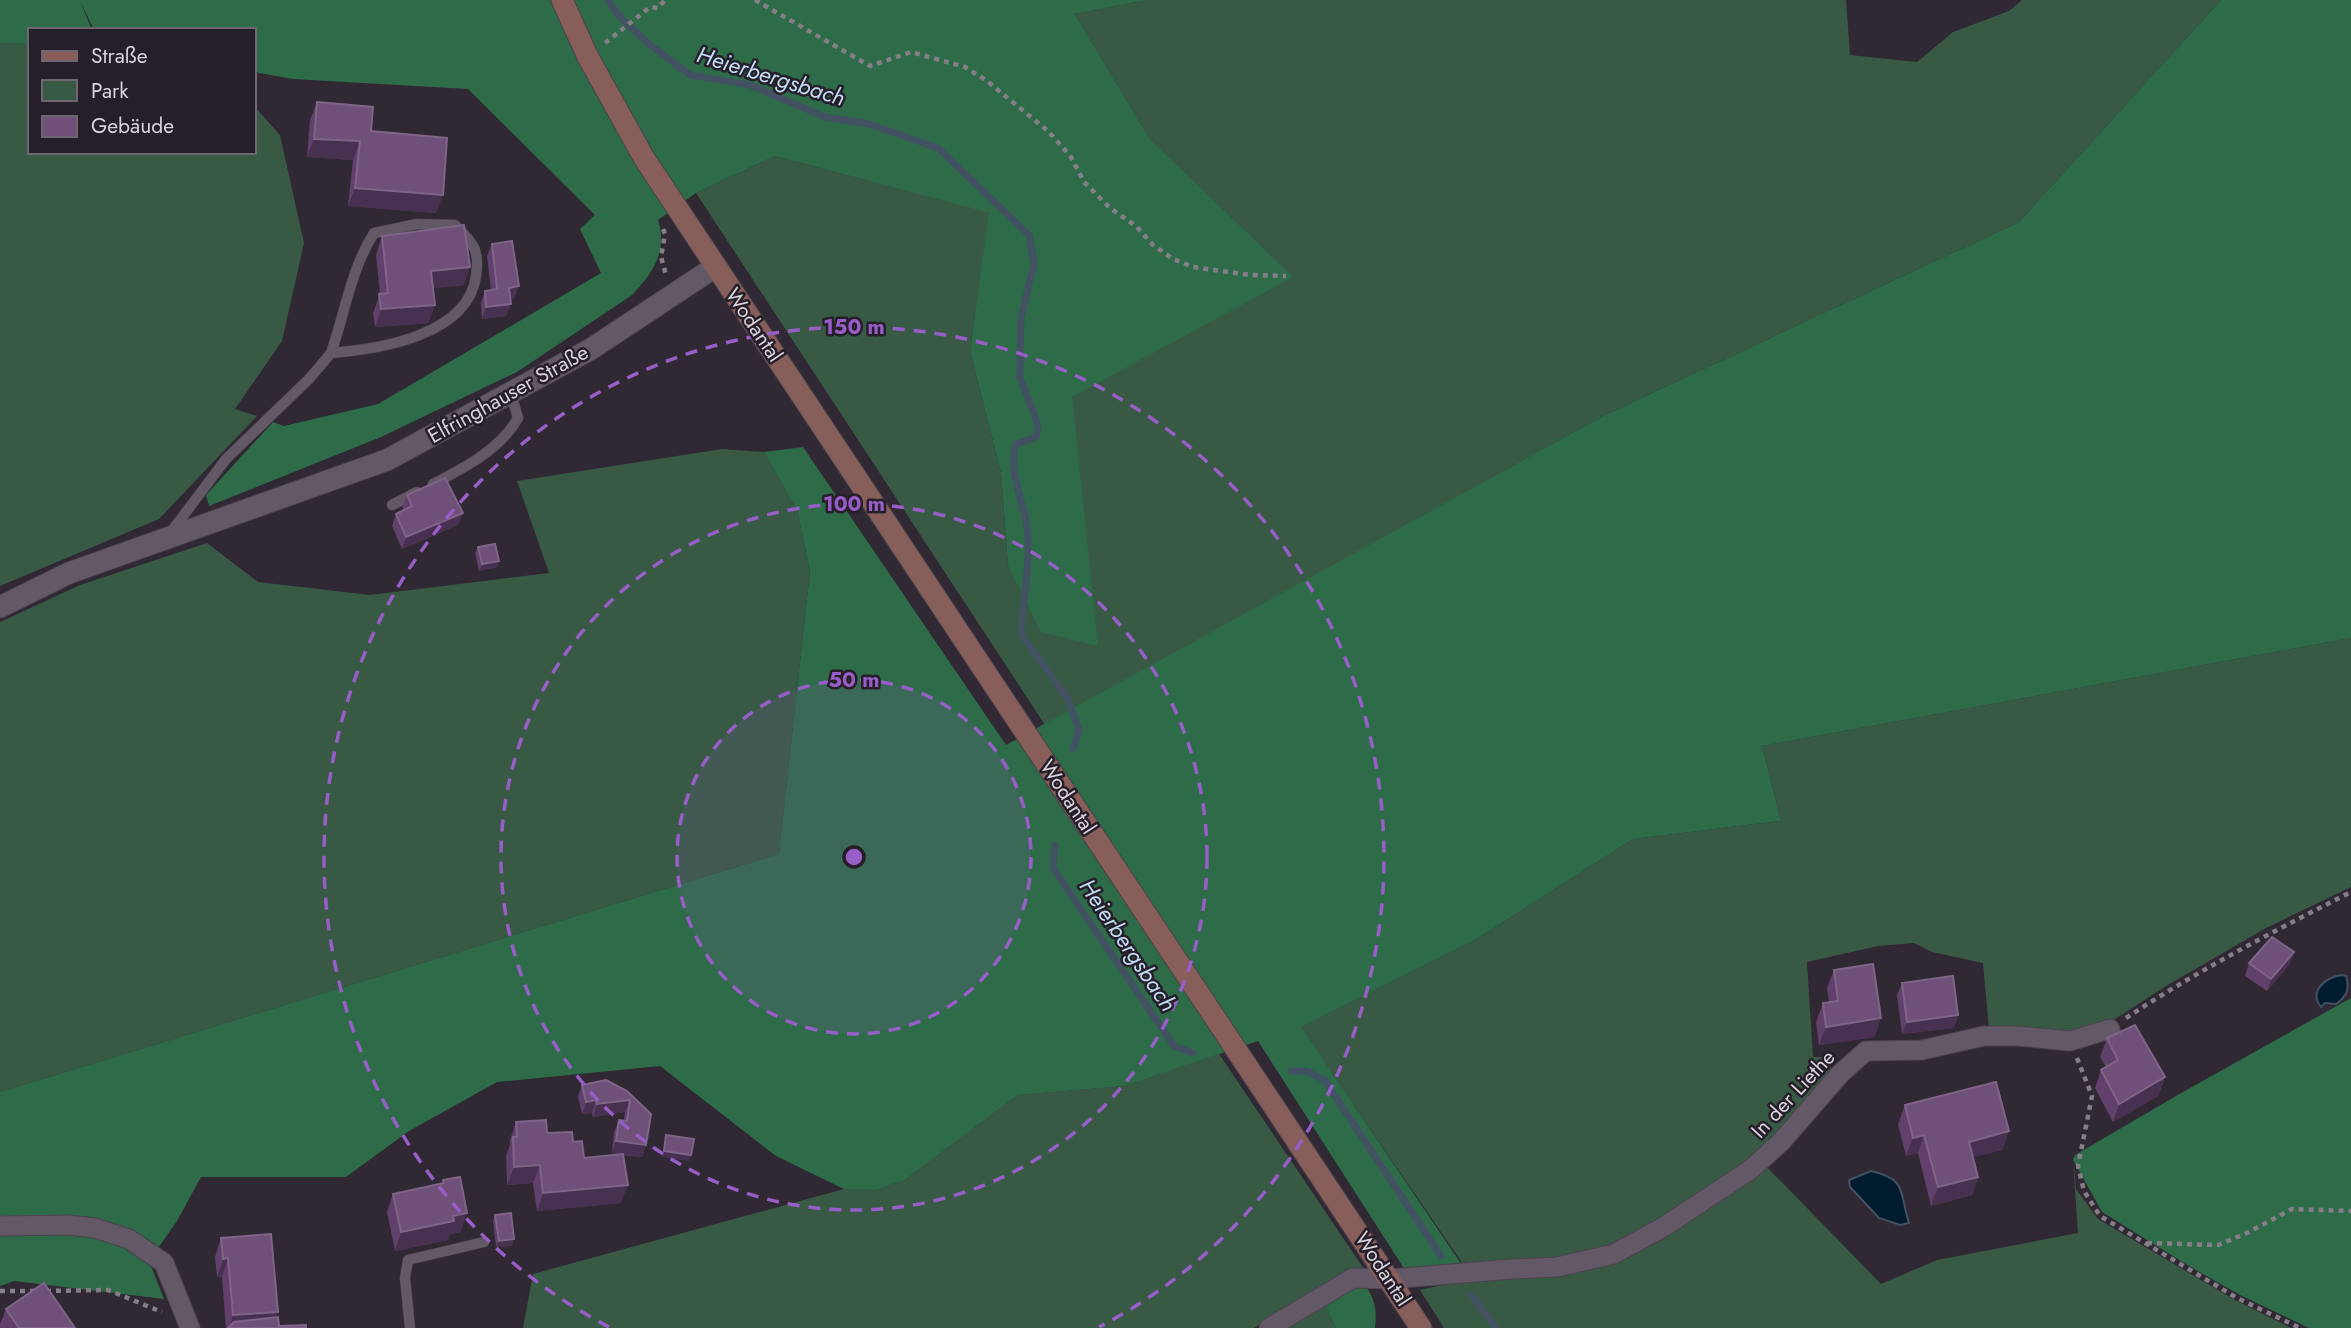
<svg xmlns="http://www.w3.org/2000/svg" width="2351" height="1328" viewBox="0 0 2351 1328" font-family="Jost,sans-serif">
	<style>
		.green { fill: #385a45 }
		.forest { fill: #2e6c49 }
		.water { fill: #011b2f; stroke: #425263; stroke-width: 2 }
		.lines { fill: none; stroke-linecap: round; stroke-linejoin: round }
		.stream { stroke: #425263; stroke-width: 7 }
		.service-casing { stroke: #4a434d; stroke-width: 11 }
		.minor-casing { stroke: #4a434d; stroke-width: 21 }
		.tertiary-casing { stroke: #4a434d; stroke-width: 23 }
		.secondary-casing { stroke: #4a434d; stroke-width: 23 }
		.path { stroke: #857e87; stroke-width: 4.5; stroke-dasharray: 5 5; stroke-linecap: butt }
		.service { stroke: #635966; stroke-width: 10 }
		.minor { stroke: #635966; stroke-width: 19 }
		.tertiary { stroke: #635966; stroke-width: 21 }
		.secondary { stroke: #875e59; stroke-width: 21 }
		.wall { fill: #61406c }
		.shaded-wall { fill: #483050 }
		.building { fill: #6e5078; stroke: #7f6488; stroke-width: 2 }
		.ring { fill: none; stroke: #975ec7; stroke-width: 3.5; stroke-dasharray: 12 9 }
		.labels { text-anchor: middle; stroke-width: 5; stroke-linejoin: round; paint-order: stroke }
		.street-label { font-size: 21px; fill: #d9d3db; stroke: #261e29 }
		.water-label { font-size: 23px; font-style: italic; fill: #bfdcf5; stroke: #261e29 }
		.centre { fill: #975ec7; stroke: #261e29; stroke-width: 3.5 }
		.ring-label { font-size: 21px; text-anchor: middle; font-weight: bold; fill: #975ec7; stroke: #261e29; stroke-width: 5; stroke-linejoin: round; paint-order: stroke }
	</style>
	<rect width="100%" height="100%" fill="#302833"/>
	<!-- green -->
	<g class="green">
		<polygon points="1147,0 1846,0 1850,55 1917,62 1953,32 2009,11 2022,0 2221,0 2019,222 1605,415 1045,725 696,193 775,156 990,213 970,351 1001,473 1008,565 1097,645 1071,397 1292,277 1150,139 1075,14"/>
		<polygon points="0,43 30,44 30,152 254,152 254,106 280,135 304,243 282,341 235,409 257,416 159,519 0,586"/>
		<polygon points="722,449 764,452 797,510 810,571 779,854 0,1092 0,622 80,585 207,543 258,582 370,595 549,573 517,481"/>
		<polygon points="2351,638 2351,887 2266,928 2166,986 2109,1023 2069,1035 1989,1029 1983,963 1932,952 1914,943 1878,946 1807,962 1813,1057 1827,1057 1832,1071 1781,1130 1729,1179 1608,1248 1561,1262 1463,1264 1300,1027 1475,940 1633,839 1781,821 1762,746"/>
		<polygon points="1219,1054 1364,1269 1347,1275 1254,1328 523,1328 533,1274 844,1189 876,1190 905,1180 1018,1095 1125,1086"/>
		<polygon points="2073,1160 2076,1189 2098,1219 2235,1300 2291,1328 1444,1328 1420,1290 1479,1277 1562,1272 1764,1164 1881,1284 1937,1260 2078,1233"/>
		<polygon points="1325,1305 1336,1328 1277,1328"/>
	</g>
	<!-- forest -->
	<g class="forest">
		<path d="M 0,0 L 1147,0 L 1075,14 L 1150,139 L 1293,277 L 1072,397 L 1098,646 L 1041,632 L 1008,565 L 1001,473 L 970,351 L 989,213 L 775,156 L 696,193 L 658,220 C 668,251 653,273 632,295 L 517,372 L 381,437 L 209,506 L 206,495 L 273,422 L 284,426 L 378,404 L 601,273 L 580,229 L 595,215 L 468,89 L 293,79 L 254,72 L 254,30 L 94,30 L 80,1 L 92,30 L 30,30 L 30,44 L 0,43 Z"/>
		<polygon points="2221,0 2351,0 2351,638 1762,746 1781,821 1633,839 1475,940 1301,1027 1462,1265 1405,1270 1258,1041 1125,1086 1018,1095 905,1180 876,1190 844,1189 776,1156 660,1066 497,1082 409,1131 346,1177 201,1177 177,1221 149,1261 164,1299 14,1281 0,1286 0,1092 779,854 810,571 797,510 764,452 803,447 1006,745 1605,415 2019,222"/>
		<polygon points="2351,998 2351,1328 2309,1328 2240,1295 2189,1266 2102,1212 2073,1160 2075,1155 2183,1092"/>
		<path d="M 1364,1284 C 1375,1298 1377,1310 1375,1328 L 1336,1328 L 1325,1305 L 1348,1286 Z"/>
	</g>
	<!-- water -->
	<g class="water">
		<path d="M 2342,975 L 2346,976 C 2350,989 2347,996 2336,1004 L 2325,1003 L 2321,1007 C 2308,991 2326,977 2342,975 Z"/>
		<path d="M 1871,1171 C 1908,1179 1899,1193 1909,1223 L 1900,1225 L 1879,1218 L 1850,1187 L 1849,1180 Z"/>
	</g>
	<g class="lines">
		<!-- stream -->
		<g class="stream">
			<path d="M 608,0 L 619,16 L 649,44 L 690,75 L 750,85 L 825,117 L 869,124 L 938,148 L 1029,235 L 1034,264 L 1021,318 L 1020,377 L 1038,425 L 1036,437 L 1016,444 C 1007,473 1026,505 1028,535 C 1030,569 1023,601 1021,634 L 1068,699 L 1079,730 L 1073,749"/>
			<polyline points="1055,845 1053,868 1174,1046 1193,1053"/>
			<polyline points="1291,1071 1307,1071 1325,1081 1441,1256"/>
			<polyline points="1471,1295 1496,1328"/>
		</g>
		<defs>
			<g id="service">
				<path d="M 433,484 C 464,468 501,449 518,418 L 511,394"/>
				<polyline points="392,505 417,492"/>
				<path d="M 171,532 L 226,459 L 309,379 L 331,353 C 381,349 468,335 476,276 C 480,249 473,243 455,225 L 417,224 L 374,233 C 351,269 345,313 331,353"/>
				<polyline points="410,1328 405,1278 408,1260 484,1242"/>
			</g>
			<g id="minor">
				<polyline points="0,1226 69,1225 95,1228 129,1239 164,1263 190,1328"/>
				<polyline points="1269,1328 1353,1278 1390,1279 1512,1269 1557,1267 1614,1254 1665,1226 1750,1170 1781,1142 1840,1074 1866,1051 1922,1050 1984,1036 2018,1036 2070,1041 2110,1029"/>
			</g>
			<polyline id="tertiary" points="0,607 69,573 387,460 591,349 715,267"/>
			<polyline id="secondary" points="562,0 588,57 644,158 1421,1328"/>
		</defs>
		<!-- service casing -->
		<use href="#service" class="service-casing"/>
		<!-- minor casing -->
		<use href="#minor" class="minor-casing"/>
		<!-- tertiary casing -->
		<use href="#tertiary" class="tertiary-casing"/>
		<!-- secondary casing -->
		<use href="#secondary" class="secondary-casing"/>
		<!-- path -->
		<g class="path">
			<polyline points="755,0 870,66 911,52 965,67 987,81 1048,131 1071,157 1084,182 1110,208 1136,226 1153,245 1173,259 1193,267 1214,270 1251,275 1286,276"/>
			<polyline points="605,43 650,7 658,8 665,0"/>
			<polyline points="663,229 665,234 661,257 666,275"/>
			<path d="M 2126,1018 C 2197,971 2274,931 2351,892"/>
			<polyline points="2077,1058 2092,1096 2078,1166 2084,1191 2100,1216 2237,1298 2300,1328"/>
			<polyline points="2147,1243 2218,1245 2247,1233 2292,1209 2351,1211"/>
			<polyline points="0,1291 38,1291"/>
			<polyline points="46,1291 108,1290 162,1312"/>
		</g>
		<!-- service -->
		<use href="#service" class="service"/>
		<!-- minor -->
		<use href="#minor" class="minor"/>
		<!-- tertiary -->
		<use href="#tertiary" class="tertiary"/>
		<!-- secondary -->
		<use href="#secondary" class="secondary"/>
	</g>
	<!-- wall -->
	<g class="wall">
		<polygon points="317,102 371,131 436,213 348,206 353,160 307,157 310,120"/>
		<polygon points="382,236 464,285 433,288 435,305 428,323 375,327 373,313 380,294 376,255"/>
		<polygon points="492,244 514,299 510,299 511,304 506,316 482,319 481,303 485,291 491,290 487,256"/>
		<polygon points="407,495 458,525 402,549 392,526 396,514 404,510 402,507"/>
		<polygon points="478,547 499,561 497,567 479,571 475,553"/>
		<polygon points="2249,963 2290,964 2267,991 2245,976"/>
		<polygon points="1834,970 1875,1037 1819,1045 1816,1022 1823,1003 1829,1002 1827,988"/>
		<polygon points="1902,983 1958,1015 1954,1028 1902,1034 1897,995"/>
		<polygon points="2107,1038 2165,1077 2158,1096 2113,1122 2095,1088 2101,1070 2106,1067 2100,1057"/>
		<polygon points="582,1085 627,1091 646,1145 642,1157 623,1155 621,1203 537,1211 533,1183 507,1185 506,1155 510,1145 510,1140 516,1122 573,1142 584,1158 622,1155 612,1153 614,1132 619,1120 624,1120 625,1112 593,1117 592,1113 582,1114 578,1097"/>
		<polygon points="1905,1105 2009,1131 2002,1150 1973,1157 1978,1177 1972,1195 1931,1206 1918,1153 1906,1156 1898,1124"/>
		<polygon points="443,1180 461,1232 450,1234 448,1240 395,1251 387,1212 393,1194 442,1184"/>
		<polygon points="495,1215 512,1246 496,1247 493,1221"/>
		<polygon points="221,1238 276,1317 279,1326 306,1328 226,1328 222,1277 217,1277 215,1257"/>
		<polygon points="6,1309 75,1328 0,1328 0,1324"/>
	</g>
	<!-- shaded-wall -->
	<g class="shaded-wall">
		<polygon points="314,139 360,141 353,160 307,157"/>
		<polygon points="355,188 443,195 436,213 348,206"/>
		<polygon points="470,267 464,285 425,289 431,271"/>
		<polygon points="519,286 514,299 504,300 509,288"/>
		<polygon points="511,304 506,316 482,319 486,307"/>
		<polygon points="435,305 428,323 375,327 381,309"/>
		<polygon points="463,513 458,525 402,549 406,537"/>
		<polygon points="499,561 497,567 479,571 482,564"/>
		<polygon points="2294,952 2290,964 2267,991 2271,979"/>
		<polygon points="1958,1015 1954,1028 1902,1034 1907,1022"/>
		<polygon points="1881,1018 1875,1037 1819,1045 1826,1027"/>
		<polygon points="2165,1077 2158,1096 2113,1122 2119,1104"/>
		<polygon points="596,1100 592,1113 582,1114 586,1102"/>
		<polygon points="630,1100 625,1112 593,1117 597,1104"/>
		<polygon points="2009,1131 2002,1150 1963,1160 1969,1142"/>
		<polygon points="1924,1135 1918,1153 1906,1156 1913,1138"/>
		<polygon points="616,1141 646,1145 642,1157 612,1153"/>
		<polygon points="664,1151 691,1155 689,1161 662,1157"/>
		<polygon points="540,1165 533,1183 507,1185 514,1167"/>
		<polygon points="1978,1177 1972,1195 1931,1206 1938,1187"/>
		<polygon points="628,1185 621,1203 537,1211 543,1193"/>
		<polygon points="467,1213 461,1232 450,1234 448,1240 395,1251 401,1232 453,1216"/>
		<polygon points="514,1239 512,1246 496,1247 499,1241"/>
		<polygon points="228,1258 222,1277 217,1277 223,1259"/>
		<polygon points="278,1312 272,1328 229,1328 233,1315"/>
	</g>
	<!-- building -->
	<g class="building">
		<polygon points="317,102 373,107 371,131 447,138 443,195 355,188 360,141 314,139"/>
		<polygon points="464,225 470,267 431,271 435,305 381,309 379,294 388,293 382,236"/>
		<polygon points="512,241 519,286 509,288 511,304 486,307 485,291 497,289 492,244"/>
		<polygon points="445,478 463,513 406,537 396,514 412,506 407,495"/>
		<polygon points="495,544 499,561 482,564 478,547"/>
		<polygon points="2272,937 2294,952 2271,979 2249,963"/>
		<polygon points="1873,964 1881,1018 1826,1027 1823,1003 1838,1001 1834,970"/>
		<polygon points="1953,976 1958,1015 1907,1022 1902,983"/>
		<polygon points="2135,1025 2165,1077 2119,1104 2101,1070 2118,1060 2107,1038"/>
		<polygon points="606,1080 627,1091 651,1114 646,1145 616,1141 619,1120 627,1121 630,1100 597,1104 596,1100 586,1102 582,1085"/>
		<polygon points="1996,1082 2009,1131 1969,1142 1978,1177 1938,1187 1924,1135 1913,1138 1905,1105"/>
		<polygon points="546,1120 547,1133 572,1132 573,1142 582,1141 584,1158 623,1154 628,1185 543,1193 540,1165 514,1167 513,1137 517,1137 516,1122"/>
		<polygon points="666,1135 694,1139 691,1155 664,1151"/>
		<polygon points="460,1177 467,1213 453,1216 454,1221 401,1232 393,1194 444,1183 443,1180"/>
		<polygon points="511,1213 514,1239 499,1241 495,1215"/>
		<polygon points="271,1234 278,1312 233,1315 228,1258 223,1259 221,1238"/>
		<polygon points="44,1283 75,1328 19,1328 6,1309"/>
		<polygon points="278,1317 279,1326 306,1325 306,1328 228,1328 234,1322"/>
	</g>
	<!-- distance rings -->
	<circle cx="854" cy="857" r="177" fill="#975ec7" fill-opacity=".12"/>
	<g class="ring">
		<circle cx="854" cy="857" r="177"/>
		<circle cx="854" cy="857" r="353"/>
		<path d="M609 1327A530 530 0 1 1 1099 1327"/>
	</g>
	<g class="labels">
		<!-- street labels -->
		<g class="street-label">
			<text transform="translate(754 325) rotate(56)" y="7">Wodantal</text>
			<text transform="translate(508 394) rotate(-29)" y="7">Elfringhauser Straße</text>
			<text transform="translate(1068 797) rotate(57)" y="7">Wodantal</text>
			<text transform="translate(1793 1094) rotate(-47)" y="7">In der Liethe</text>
			<text transform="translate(1383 1269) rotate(57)" y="7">Wodantal</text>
		</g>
		<!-- water labels -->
		<g class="water-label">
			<text transform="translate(771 76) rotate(17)" y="8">Heierbergsbach</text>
			<text transform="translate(1128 945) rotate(56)" y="8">Heierbergsbach</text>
		</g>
	</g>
	<circle cx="854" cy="857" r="10" class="centre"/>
	<g class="ring-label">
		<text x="854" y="334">150 m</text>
		<text x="854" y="511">100 m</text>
		<text x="854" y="687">50 m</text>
	</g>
	<!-- legend -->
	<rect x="28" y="28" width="228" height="126" fill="#261e29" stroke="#6e6670" stroke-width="2"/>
	<rect x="42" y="51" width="35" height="10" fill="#875e59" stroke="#6e6670" stroke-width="2"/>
	<text x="91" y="63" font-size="21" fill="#d9d3db">Straße</text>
	<rect x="42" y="80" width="35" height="21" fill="#385a45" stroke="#6e6670" stroke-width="2"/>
	<text x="91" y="98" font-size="21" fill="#d9d3db">Park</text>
	<rect x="42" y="116" width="35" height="21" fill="#6e5078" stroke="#6e6670" stroke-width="2"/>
	<text x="91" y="133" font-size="21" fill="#d9d3db">Gebäude</text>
</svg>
